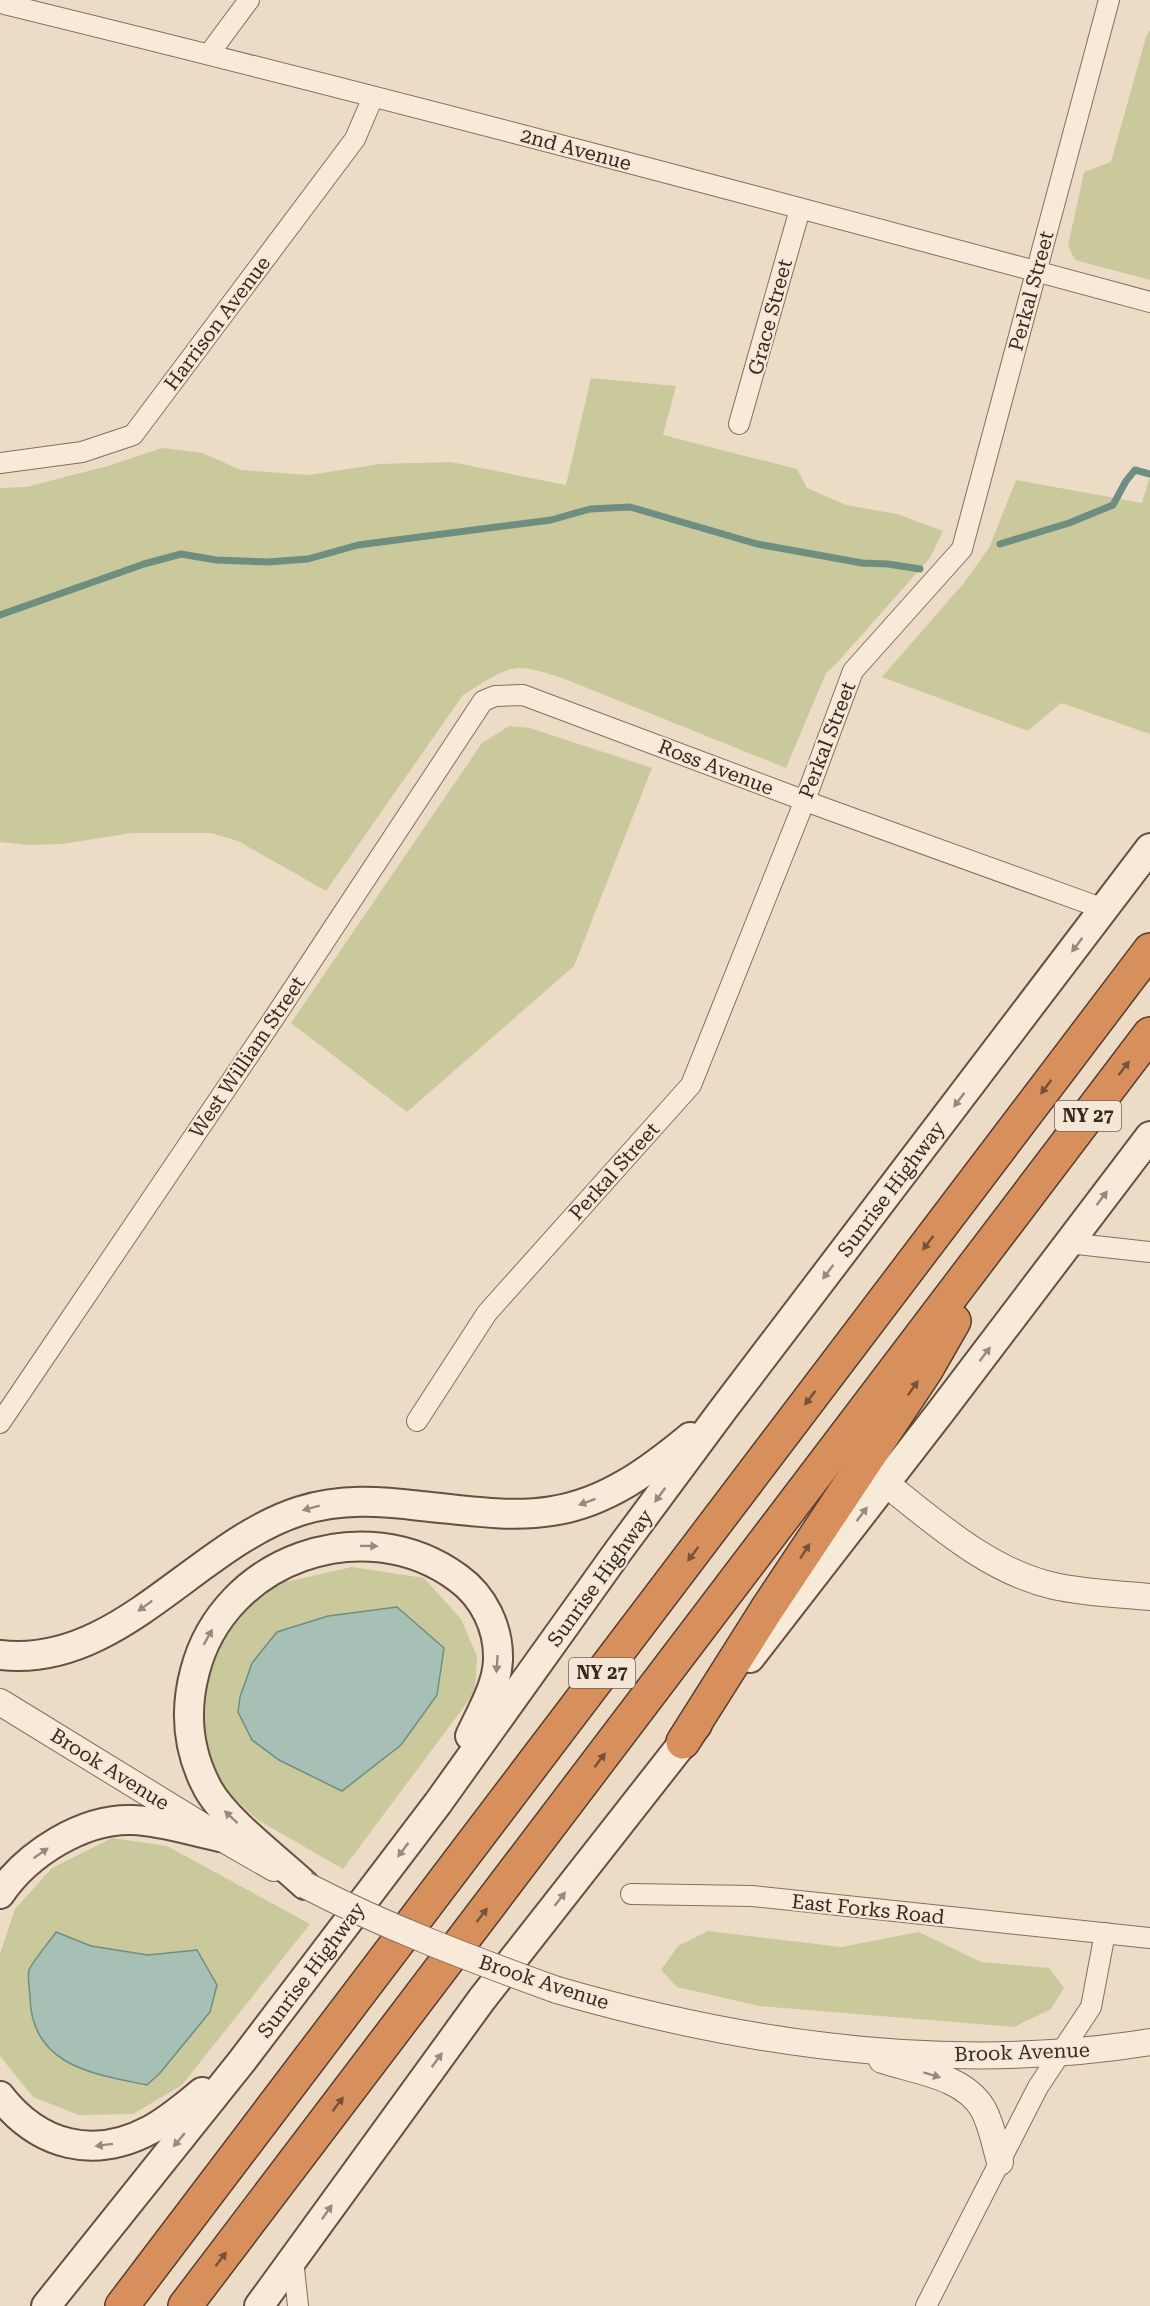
<svg xmlns="http://www.w3.org/2000/svg" width="1150" height="2306" viewBox="0 0 1150 2306" font-family="'Roboto Serif',serif">
	<style>
		.green { fill: #cac99b; fill-rule: evenodd }
		.water { fill: #a7c0b6; stroke: #6e8e82; stroke-width: 1.5 }
		.lines { fill: none; stroke-linecap: round; stroke-linejoin: round }
		.stream { stroke: #6e8e82; stroke-width: 7 }
		.minor-casing { stroke: #876d5d; stroke-width: 22 }
		.tertiary-casing { stroke: #876d5d; stroke-width: 28 }
		.secondary-casing { stroke: #694f40; stroke-width: 32 }
		.motorway-casing { stroke: #553d31; stroke-width: 36 }
		.minor { stroke: #f7ead9; stroke-width: 20 }
		.tertiary { stroke: #f7ead9; stroke-width: 26 }
		.secondary { stroke: #f7ead9; stroke-width: 28 }
		.motorway { stroke: #d7905c; stroke-width: 33 }
		.tertiary-bridge-casing { stroke: #876d5d; stroke-width: 28; stroke-linecap: butt }
		.tertiary-bridge { stroke: #f7ead9; stroke-width: 26 }
		.oneway { fill: #98897c }
		.oneway2 { fill: #785238 }
		.labels { text-anchor: middle; stroke-width: 4.5; stroke-linejoin: round; paint-order: stroke }
		.shield { fill: #f4e7d6; stroke: #706157; stroke-width: 1.5 }
		.shield-label { font-size: 18px; font-weight: bold; fill: #382820 }
		.street-label { font-size: 20px; fill: #382820; stroke: #f4e7d6 }
	</style>
	<rect width="100%" height="100%" fill="#ecdcc6"/>
	<!-- green -->
	<g class="green">
		<polygon points="1150,30 1150,280 1075,260 1068,246 1084,172 1111,162 1146,37"/>
		<path d="M 591,378 L 676,386 L 663,435 L 797,469 L 807,488 L 846,505 L 897,514 L 943,531 L 930,558 L 836,664 L 826,673 L 786,768 L 565,679 C 551,675 534,668 519,668 C 500,669 479,686 463,695 L 326,891 L 238,841 L 211,833 L 132,833 L 62,844 L 27,845 L 0,842 L 0,488 L 26,487 L 108,466 L 162,448 L 203,453 L 241,470 L 309,475 L 380,464 L 451,462 L 566,485 Z"/>
		<polygon points="1150,476 1150,734 1061,703 1028,731 882,677 963,584 989,548 1016,480 1142,503"/>
		<polygon points="509,726 530,728 652,768 574,966 407,1112 291,1023 482,743"/>
		<polygon points="352,1567 424,1578 461,1619 477,1656 475,1692 343,1869 258,1820 226,1791 207,1760 198,1691 235,1615 281,1583"/>
		<path d="M 112,1838 L 167,1846 L 310,1924 L 182,2085 L 133,2114 L 79,2115 L 33,2097 L 0,2056 L 0,1954 L 15,1909 L 52,1868 ZM 56,1933 L 91,1946 L 148,1955 L 197,1951 L 147,2085 L 91,2072 Z"/>
		<polygon points="708,1931 841,1947 919,1932 981,1962 1049,1968 1064,1988 1051,2009 1014,2027 759,2006 677,1987 661,1970 678,1946"/>
	</g>
	<!-- water -->
	<g class="water">
		<polygon points="397,1607 444,1648 437,1695 401,1745 342,1791 279,1760 252,1740 238,1712 240,1697 252,1663 277,1632 328,1616"/>
		<path d="M 56,1932 L 91,1946 L 148,1955 L 197,1950 L 217,1985 L 210,2012 L 160,2073 L 147,2085 C 93,2074 32,2066 30,1998 C 30,1990 27,1977 29,1970 C 32,1962 51,1940 56,1932 Z"/>
	</g>
	<g class="lines">
		<!-- stream -->
		<g class="stream">
			<polyline points="1000,544 1069,523 1113,505 1126,481 1135,470 1150,474"/>
			<polyline points="0,615 144,564 181,554 216,560 267,562 308,559 358,545 551,520 590,509 630,507 757,544 862,563 888,564 920,569"/>
		</g>
		<defs>
			<g id="minor">
				<path d="M 0,3 C 385,97 768,199 1150,302"/>
				<polyline points="209,54 249,0"/>
				<polyline points="739,424 800,209"/>
				<polyline points="0,463 82,452 133,435 355,139 373,97"/>
				<polyline points="1068,1243 1150,1252"/>
				<polyline points="417,1421 487,1313 691,1085 805,800 853,671 962,549 1109,0"/>
				<polyline points="0,1423 274,1018 483,701 495,696 523,695 827,809 1104,909"/>
				<polyline points="631,1894 752,1896 1150,1938"/>
				<polyline points="293,2259 298,2306"/>
				<polyline points="926,2306 1038,2087 1091,2007 1105,1933"/>
			</g>
			<g id="tertiary">
				<path d="M 885,1483 C 936,1523 988,1571 1054,1586 C 1085,1593 1118,1594 1150,1597"/>
				<polyline points="0,1702 220,1837 274,1868"/>
				<path d="M 557,1990 C 747,2045 953,2074 1150,2042"/>
				<path d="M 882,2060 C 916,2071 964,2076 983,2109 C 992,2125 995,2145 1000,2162"/>
			</g>
			<g id="secondary">
				<path d="M 0,1655 C 118,1669 196,1544 300,1511 C 341,1498 380,1501 421,1506 C 465,1510 509,1518 552,1511 C 606,1503 650,1470 690,1437"/>
				<polyline points="750,1658 942,1410 1150,1136"/>
				<path d="M 305,1885 C 277,1859 226,1821 208,1789 C 188,1752 184,1712 195,1671 C 224,1559 364,1509 458,1578 C 483,1596 499,1627 498,1660 C 497,1687 481,1712 470,1736"/>
				<path d="M 0,1894 C 27,1854 83,1818 133,1820 C 162,1821 191,1831 220,1837"/>
				<path d="M 0,2096 C 39,2146 94,2160 150,2130 C 169,2120 186,2105 202,2092"/>
				<polyline points="46,2306 242,2061 438,1803 619,1550 722,1411 1150,848"/>
				<polyline points="259,2306 482,1999 697,1725"/>
			</g>
			<g id="motorway">
				<polyline points="683,1742 767,1609 926,1370 954,1321"/>
				<polyline points="122,2306 1150,950"/>
				<polyline points="185,2306 1150,1034"/>
			</g>
		</defs>
		<!-- minor casing -->
		<use href="#minor" class="minor-casing"/>
		<!-- tertiary casing -->
		<use href="#tertiary" class="tertiary-casing"/>
		<!-- secondary casing -->
		<use href="#secondary" class="secondary-casing"/>
		<!-- motorway casing -->
		<use href="#motorway" class="motorway-casing"/>
		<!-- minor -->
		<use href="#minor" class="minor"/>
		<!-- tertiary -->
		<use href="#tertiary" class="tertiary"/>
		<!-- secondary -->
		<use href="#secondary" class="secondary"/>
		<!-- motorway -->
		<use href="#motorway" class="motorway"/>
		<defs>
			<path id="tertiary-bridge" d="M 305,1885 C 386,1927 471,1959 557,1990"/>
		</defs>
		<!-- tertiary-bridge casing -->
		<use href="#tertiary-bridge" class="tertiary-bridge-casing"/>
		<!-- tertiary-bridge -->
		<use href="#tertiary-bridge" class="tertiary-bridge"/>
	</g>
	<!-- one-way arrows -->
	<defs><path id="oneway-solid" d="M-6-.8H1V-3.2L6.5 0L1 3.2V.8H-6Z" transform="scale(1.5)"/></defs>
	<g class="oneway">
		<use href="#oneway-solid" transform="translate(1077 945) rotate(127)"/>
		<use href="#oneway-solid" transform="translate(959 1100) rotate(127)"/>
		<use href="#oneway-solid" transform="translate(1102 1198) rotate(-53)"/>
		<use href="#oneway-solid" transform="translate(828 1272) rotate(127)"/>
		<use href="#oneway-solid" transform="translate(985 1354) rotate(-53)"/>
		<use href="#oneway-solid" transform="translate(660 1495) rotate(126)"/>
		<use href="#oneway-solid" transform="translate(587 1502) rotate(160)"/>
		<use href="#oneway-solid" transform="translate(311 1508) rotate(165)"/>
		<use href="#oneway-solid" transform="translate(862 1514) rotate(-53)"/>
		<use href="#oneway-solid" transform="translate(369 1546) rotate(1)"/>
		<use href="#oneway-solid" transform="translate(145 1606) rotate(144)"/>
		<use href="#oneway-solid" transform="translate(208 1637) rotate(-61)"/>
		<use href="#oneway-solid" transform="translate(497 1664) rotate(94)"/>
		<use href="#oneway-solid" transform="translate(231 1817) rotate(-137)"/>
		<use href="#oneway-solid" transform="translate(403 1850) rotate(127)"/>
		<use href="#oneway-solid" transform="translate(41 1853) rotate(-35)"/>
		<use href="#oneway-solid" transform="translate(560 1899) rotate(-52)"/>
		<use href="#oneway-solid" transform="translate(437 2060) rotate(-54)"/>
		<use href="#oneway-solid" transform="translate(932 2075) rotate(17)"/>
		<use href="#oneway-solid" transform="translate(179 2140) rotate(130)"/>
		<use href="#oneway-solid" transform="translate(104 2145) rotate(173)"/>
		<use href="#oneway-solid" transform="translate(327 2212) rotate(-55)"/>
	</g>
	<g class="oneway2">
		<use href="#oneway-solid" transform="translate(1124 1068) rotate(-53)"/>
		<use href="#oneway-solid" transform="translate(1046 1087) rotate(127)"/>
		<use href="#oneway-solid" transform="translate(928 1243) rotate(127)"/>
		<use href="#oneway-solid" transform="translate(913 1388) rotate(-55)"/>
		<use href="#oneway-solid" transform="translate(810 1398) rotate(127)"/>
		<use href="#oneway-solid" transform="translate(805 1551) rotate(-57)"/>
		<use href="#oneway-solid" transform="translate(693 1554) rotate(127)"/>
		<use href="#oneway-solid" transform="translate(600 1760) rotate(-53)"/>
		<use href="#oneway-solid" transform="translate(482 1915) rotate(-53)"/>
		<use href="#oneway-solid" transform="translate(338 2104) rotate(-53)"/>
		<use href="#oneway-solid" transform="translate(221 2259) rotate(-53)"/>
	</g>
	<g class="labels">
		<!-- shield labels -->
		<g class="shield">
			<rect x="1055" y="1101" width="66" height="30" rx="4.5"/>
			<rect x="569" y="1658" width="66" height="30" rx="4.5"/>
		</g>
		<g class="shield-label">
			<text x="1088" y="1122">NY 27</text>
			<text x="602" y="1679">NY 27</text>
		</g>
		<!-- street labels -->
		<g class="street-label">
			<text transform="translate(576 149) rotate(15)" y="7">2nd Avenue</text>
			<text transform="translate(1031 291) rotate(-75)" y="7">Perkal Street</text>
			<text transform="translate(770 317) rotate(-75)" y="7">Grace Street</text>
			<text transform="translate(217 323) rotate(-53)" y="7">Harrison Avenue</text>
			<text transform="translate(827 740) rotate(-69)" y="7">Perkal Street</text>
			<text transform="translate(716 767) rotate(21)" y="7">Ross Avenue</text>
			<text transform="translate(247 1057) rotate(-56)" y="7">West William Street</text>
			<text transform="translate(614 1171) rotate(-48)" y="7">Perkal Street</text>
			<text transform="translate(891 1189) rotate(-53)" y="7">Sunrise Highway</text>
			<text transform="translate(600 1578) rotate(-54)" y="7">Sunrise Highway</text>
			<text transform="translate(110 1769) rotate(32)" y="7">Brook Avenue</text>
			<text transform="translate(868 1909) rotate(6)" y="7">East Forks Road</text>
			<text transform="translate(311 1970) rotate(-53)" y="7">Sunrise Highway</text>
			<text transform="translate(544 1982) rotate(18)" y="7">Brook Avenue</text>
			<text transform="translate(1022 2052) rotate(-2)" y="7">Brook Avenue</text>
		</g>
	</g>
</svg>
